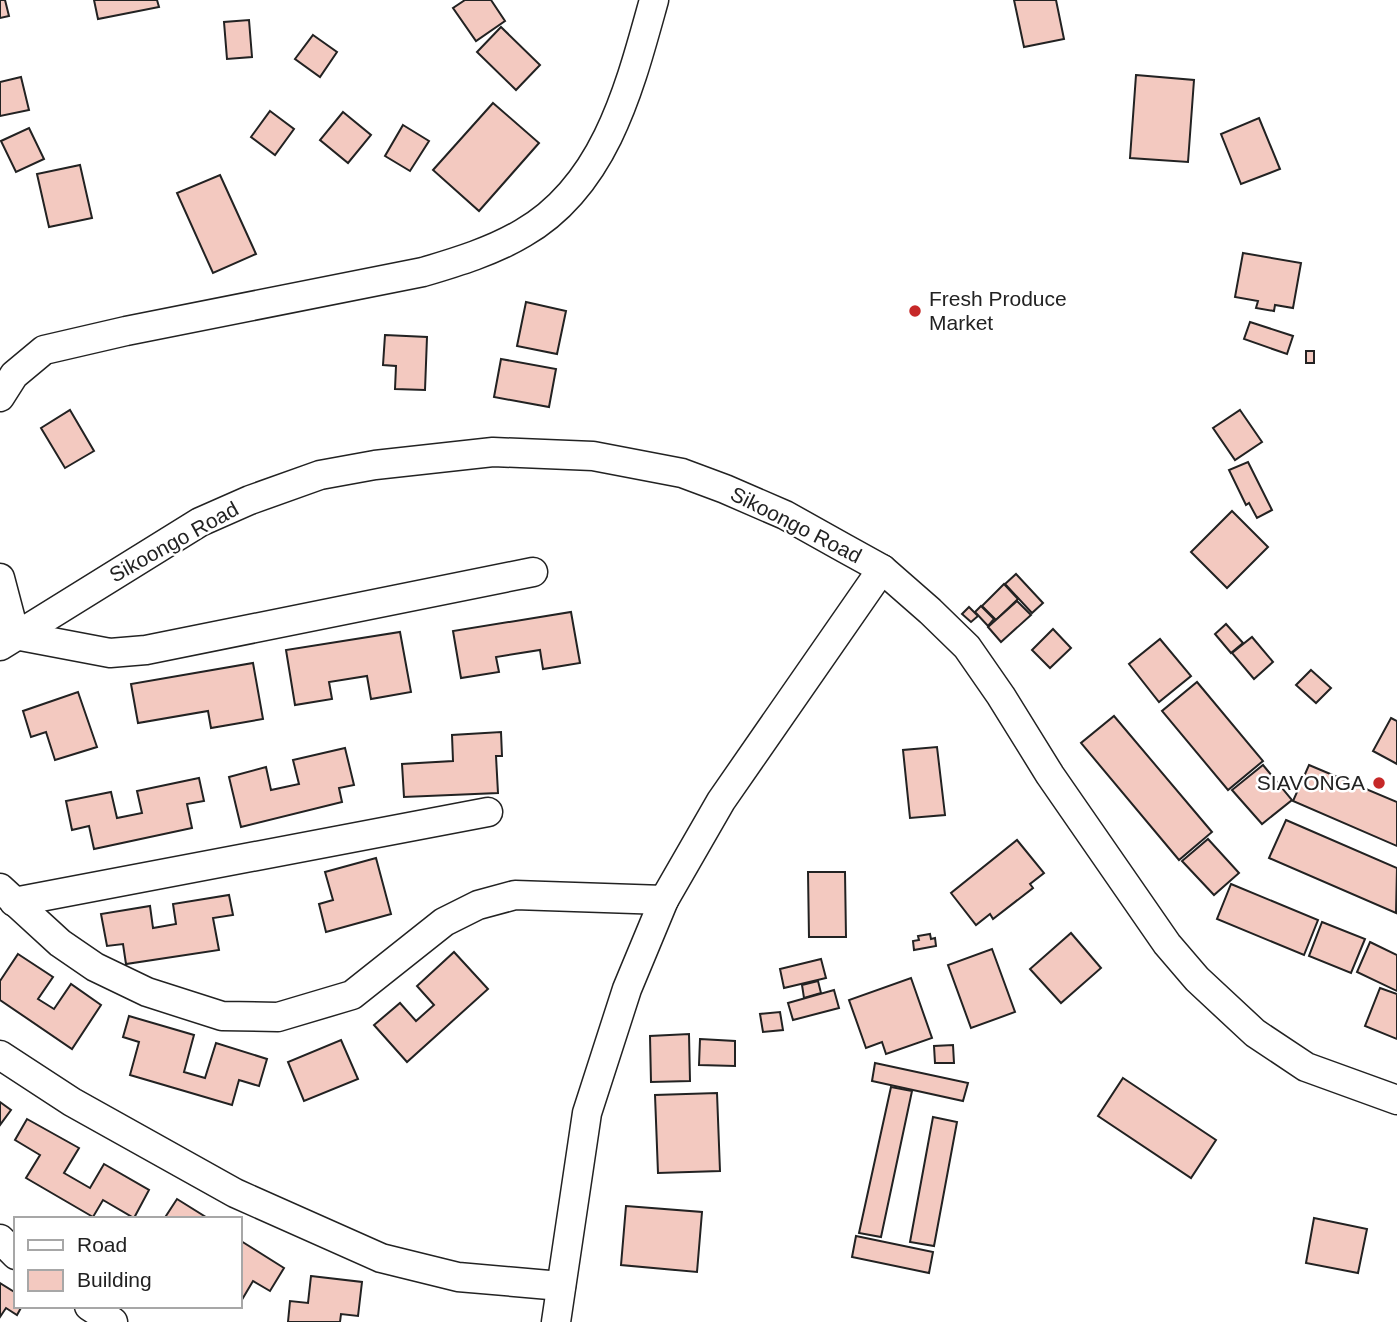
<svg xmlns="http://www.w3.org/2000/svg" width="1397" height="1322" viewBox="0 0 1397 1322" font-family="Arial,sans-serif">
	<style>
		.building { fill: #f3c9c0; stroke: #222; stroke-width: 2 }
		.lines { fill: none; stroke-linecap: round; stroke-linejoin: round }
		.minor-casing { stroke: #222; stroke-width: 31 }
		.minor { stroke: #fff; stroke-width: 28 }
		.poi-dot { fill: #c62828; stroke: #fff; stroke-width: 2.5 }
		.labels { text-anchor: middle; stroke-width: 5; stroke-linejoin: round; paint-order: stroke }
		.poi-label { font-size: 21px; fill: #222; stroke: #fff; text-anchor: start }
		.street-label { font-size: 21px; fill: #222; stroke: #fff }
	</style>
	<rect width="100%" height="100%" fill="#fff"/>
	<!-- building -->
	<g class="building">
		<polygon points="0,0 5,0 9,16 0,18"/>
		<polygon points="94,0 157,0 159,7 98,19"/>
		<polygon points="465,0 491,0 505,21 476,41 453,8"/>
		<polygon points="1014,0 1056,0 1064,39 1024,47"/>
		<polygon points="249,20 252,57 227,59 224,22"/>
		<polygon points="501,27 540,65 516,90 477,52"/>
		<polygon points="313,35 337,52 320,77 295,59"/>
		<polygon points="1136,75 1194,80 1188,162 1130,158"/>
		<polygon points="21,77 29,110 0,116 0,82"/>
		<polygon points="493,103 539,143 479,211 433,170"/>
		<polygon points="270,111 294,129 275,155 251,137"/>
		<polygon points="343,112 371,135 348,163 320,140"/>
		<polygon points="1259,118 1280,169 1241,184 1221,134"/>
		<polygon points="403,125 429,141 410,171 385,156"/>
		<polygon points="29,128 44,159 16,172 1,141"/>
		<polygon points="80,165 92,218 49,227 37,174"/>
		<polygon points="220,175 256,254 213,273 177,193"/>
		<polygon points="1243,253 1301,263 1293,308 1275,305 1274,311 1256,308 1258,301 1235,297"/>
		<polygon points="526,302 566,311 557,354 517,346"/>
		<polygon points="1250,322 1293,336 1287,354 1244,339"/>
		<polygon points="385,335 427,337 425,390 395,389 396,366 383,365"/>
		<rect x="1306" y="351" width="8" height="12"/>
		<polygon points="501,359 556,369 549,407 494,397"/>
		<polygon points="70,410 94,451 65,468 41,428"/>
		<polygon points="1240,410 1262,442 1235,460 1213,428"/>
		<polygon points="1248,462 1272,510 1257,518 1249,503 1246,505 1229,470"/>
		<polygon points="1232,511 1268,547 1227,588 1191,552"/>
		<polygon points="1016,574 1043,603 1032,613 1005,584"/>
		<polygon points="1004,584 1018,599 996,620 982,606"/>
		<polygon points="1017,601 1031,615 1001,642 988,627"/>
		<polygon points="981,606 994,619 988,626 975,612"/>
		<polygon points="969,607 978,616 971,622 962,614"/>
		<polygon points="571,612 580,663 543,669 540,650 496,657 499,672 461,678 453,631"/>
		<polygon points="1226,624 1243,643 1231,653 1215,634"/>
		<polygon points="1053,629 1071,648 1050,668 1032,650"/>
		<polygon points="400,632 411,692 371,699 367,676 329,682 332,699 295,705 286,650"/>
		<polygon points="1252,637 1273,662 1254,679 1232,653"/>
		<polygon points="1160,639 1191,676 1159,702 1129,664"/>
		<polygon points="253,663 263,719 211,728 208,711 138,723 131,684"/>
		<polygon points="1311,670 1331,688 1316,703 1296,685"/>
		<polygon points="1197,682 1263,761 1228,790 1162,711"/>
		<polygon points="78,692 97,747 55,760 46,732 31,737 23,711"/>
		<polygon points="1114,716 1212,832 1179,860 1081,743"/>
		<polygon points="1391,718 1397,721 1397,764 1373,751"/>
		<polygon points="501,732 502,756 496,756 498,793 404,797 402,764 453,761 452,735"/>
		<polygon points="937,747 945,815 910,818 903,750"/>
		<polygon points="345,748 354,785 339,788 342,802 241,827 229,777 266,767 271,790 299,784 293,760"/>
		<polygon points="1263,765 1292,800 1262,824 1232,790"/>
		<polygon points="1309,765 1397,802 1397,846 1293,801"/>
		<polygon points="199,778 204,801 187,804 192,828 94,849 89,826 72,830 66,801 111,792 117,818 142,813 137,791"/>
		<polygon points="1286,820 1397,868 1396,913 1269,858"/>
		<polygon points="1208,839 1239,873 1214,895 1182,861"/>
		<polygon points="1017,840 1044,873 1030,884 1033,888 993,919 990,914 976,925 951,893"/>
		<polygon points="376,858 391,914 326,932 319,904 333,900 325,872"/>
		<polygon points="808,872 845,872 846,937 809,937"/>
		<polygon points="1231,884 1318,920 1304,955 1217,919"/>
		<polygon points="229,895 233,915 213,918 219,950 126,964 123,944 107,946 101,914 150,906 153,928 176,924 173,904"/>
		<polygon points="1322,922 1365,939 1351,973 1309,956"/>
		<polygon points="1071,933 1101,968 1061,1003 1030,969"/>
		<polygon points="930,934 931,939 935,938 936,946 914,950 913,941 919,940 918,936"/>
		<polygon points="1370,942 1397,955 1397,991 1357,972"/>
		<polygon points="992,949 1015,1012 971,1028 948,965"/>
		<polygon points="454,952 488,989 407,1062 374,1025 400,1003 416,1021 434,1005 417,986"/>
		<polygon points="18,954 53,977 38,999 54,1009 71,984 101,1005 72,1049 0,1000 0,981"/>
		<polygon points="821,959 826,978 784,988 780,969"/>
		<polygon points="911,978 932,1038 886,1054 882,1042 866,1048 849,1000"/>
		<polygon points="818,981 821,993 804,998 802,985"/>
		<polygon points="1380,988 1397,994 1397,1039 1365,1026"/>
		<polygon points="834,990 839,1008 793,1020 788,1003"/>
		<polygon points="780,1012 783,1030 763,1032 760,1014"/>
		<polygon points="129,1016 194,1035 184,1072 205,1078 216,1043 267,1059 259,1086 239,1080 232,1105 130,1075 139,1042 123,1037"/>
		<polygon points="689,1034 690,1081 651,1082 650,1036"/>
		<polygon points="700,1039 735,1041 735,1066 699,1065"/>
		<polygon points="341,1040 358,1079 304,1101 288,1062"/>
		<polygon points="953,1045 954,1063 935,1063 934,1046"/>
		<polygon points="875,1063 968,1083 963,1101 872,1081"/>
		<polygon points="1123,1078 1216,1140 1191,1178 1098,1116"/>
		<polygon points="891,1087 912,1091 881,1237 859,1233"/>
		<polygon points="717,1093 720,1171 658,1173 655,1095"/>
		<polygon points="0,1102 11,1110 0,1125"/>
		<polygon points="933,1117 957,1122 934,1246 910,1242"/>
		<polygon points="27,1119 79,1148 64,1173 90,1188 104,1164 149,1190 134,1218 103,1200 93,1217 26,1178 40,1155 15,1140"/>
		<polygon points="177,1199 209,1219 164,1219"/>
		<polygon points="626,1206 702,1212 697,1272 621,1265"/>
		<polygon points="1314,1218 1367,1229 1358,1273 1306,1263"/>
		<polygon points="856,1236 933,1252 929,1273 852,1257"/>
		<polygon points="241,1241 284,1268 270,1291 253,1281 240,1303"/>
		<polygon points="311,1276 362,1282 358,1316 341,1314 340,1322 288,1322 290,1301 308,1303"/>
		<polygon points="0,1283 16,1293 16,1306 22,1306 17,1315 6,1308 0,1317"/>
	</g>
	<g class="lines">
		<defs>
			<g id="minor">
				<path d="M 0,397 L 14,375 L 44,350 L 126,331 L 423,272 C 457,262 493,251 523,233 C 606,185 630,86 654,0"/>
				<polyline points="0,578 15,635 110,653 146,650 533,572"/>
				<polyline points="0,646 200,522 250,500 320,475 375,465 493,452 593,456 682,473 725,489 785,515 844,548 882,569 930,611 967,647 1001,696 1050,775 1167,944 1197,979 1255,1033 1306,1067 1397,1100"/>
				<polyline points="0,888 60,943 95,967 147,992 222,1016 278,1017 352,995 444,922 478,905 515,895 664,900"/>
				<polyline points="14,902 488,812"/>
				<polyline points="0,1055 72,1102 235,1193 381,1258 458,1277 561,1286"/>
				<polyline points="0,1239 16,1255"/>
				<polyline points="89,1306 113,1322"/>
				<polyline points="556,1322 587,1113 627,989 664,900 721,801 882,569"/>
			</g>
		</defs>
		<!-- minor casing -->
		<use href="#minor" class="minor-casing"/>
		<!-- minor -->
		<use href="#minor" class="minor"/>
	</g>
	<!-- markers -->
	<g class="poi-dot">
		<circle cx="915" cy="311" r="7"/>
		<circle cx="1379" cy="783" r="7"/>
	</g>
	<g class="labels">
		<!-- poi labels -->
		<g class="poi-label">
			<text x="929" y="306">Fresh Produce<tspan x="929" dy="24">Market</tspan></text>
			<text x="1365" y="790" text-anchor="end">SIAVONGA</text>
		</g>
		<!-- street labels -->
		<g class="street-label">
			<text transform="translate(796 525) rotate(27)" y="7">Sikoongo Road</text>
			<text transform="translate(174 542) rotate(-29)" y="7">Sikoongo Road</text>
		</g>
	</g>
	<!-- legend -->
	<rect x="14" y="1217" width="228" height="91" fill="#ffffff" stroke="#a7a7a7" stroke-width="2"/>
	<rect x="28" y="1240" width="35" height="10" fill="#ffffff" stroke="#a7a7a7" stroke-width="2"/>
	<text x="77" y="1252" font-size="21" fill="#222222">Road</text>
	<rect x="28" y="1270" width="35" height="21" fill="#f3c9c0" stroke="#a7a7a7" stroke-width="2"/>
	<text x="77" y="1287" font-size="21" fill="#222222">Building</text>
</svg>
